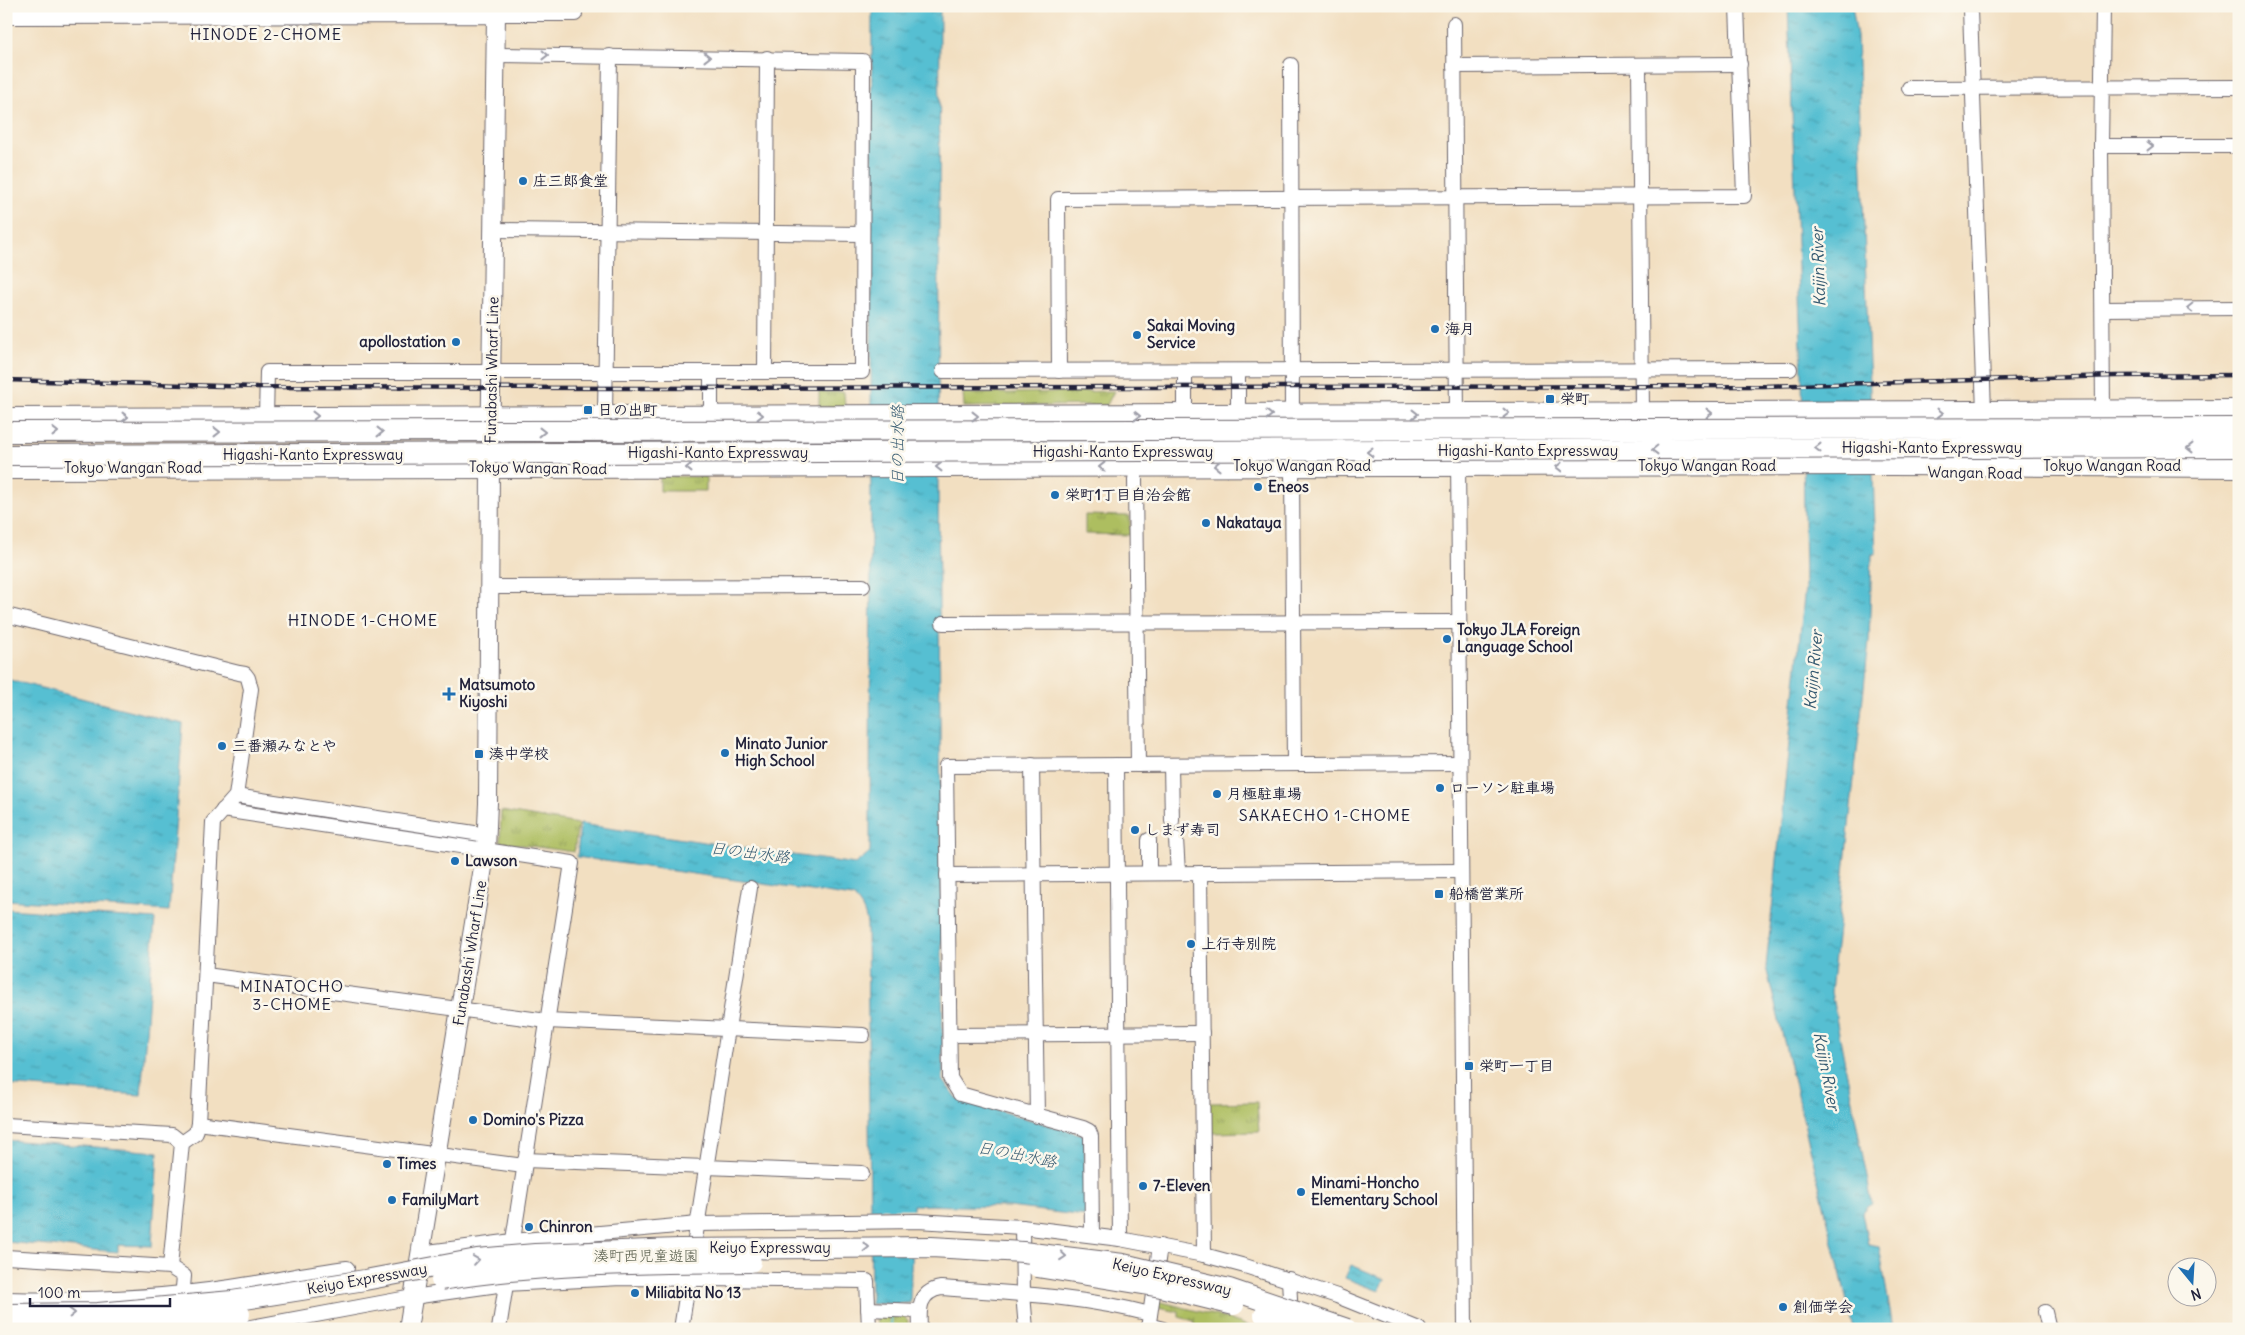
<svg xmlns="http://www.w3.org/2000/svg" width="2245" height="1335" viewBox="0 0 2245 1335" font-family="Delius,'Klee One',sans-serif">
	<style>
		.grass { fill: url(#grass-tufts); stroke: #68704e }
		.water { fill: url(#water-ripples); stroke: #3c7086 }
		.pier { fill: #f2dfc1 }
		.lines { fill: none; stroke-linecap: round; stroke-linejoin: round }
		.stream { stroke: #56bfd2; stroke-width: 2.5 }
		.minor-casing { stroke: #6b646a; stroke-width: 16 }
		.major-casing { stroke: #6b646a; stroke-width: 20 }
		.highway-casing { stroke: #6b646a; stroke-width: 22 }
		.minor { stroke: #fff; stroke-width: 14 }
		.major { stroke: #fff; stroke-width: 18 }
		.highway { stroke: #fff; stroke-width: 20 }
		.rail-casing { stroke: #22223b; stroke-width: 4.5 }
		.rail { stroke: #fbf7ec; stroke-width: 2.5; stroke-dasharray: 8; stroke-linecap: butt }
		.highway-bridge-casing { stroke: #6b646a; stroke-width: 22; stroke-linecap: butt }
		.highway-bridge { stroke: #fff; stroke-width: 20 }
		.oneway { stroke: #9c9ca7 }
		.poi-dot { fill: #1f6fb2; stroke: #fbf7ec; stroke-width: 2 }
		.labels { text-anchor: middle; stroke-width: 5; stroke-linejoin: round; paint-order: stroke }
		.poi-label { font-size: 15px; font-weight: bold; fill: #22223b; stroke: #fbf7ec; text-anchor: start }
		.street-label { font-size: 15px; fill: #22223b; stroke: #fbf7ec }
		.park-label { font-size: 15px; fill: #535948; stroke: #fbf7ec }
		.neighbourhood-label { font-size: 16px; letter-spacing: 1px; fill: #22223b; stroke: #fbf7ec }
		.water-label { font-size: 16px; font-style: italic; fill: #345970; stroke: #fbf7ec }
	</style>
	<defs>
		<pattern id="grass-tufts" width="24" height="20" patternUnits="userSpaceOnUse" patternTransform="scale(1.25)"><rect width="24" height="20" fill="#adbe61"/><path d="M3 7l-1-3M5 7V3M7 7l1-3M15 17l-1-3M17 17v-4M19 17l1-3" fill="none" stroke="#8c9a51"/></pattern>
		<pattern id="water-ripples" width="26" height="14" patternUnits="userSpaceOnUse" patternTransform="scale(1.25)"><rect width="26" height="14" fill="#56bfd2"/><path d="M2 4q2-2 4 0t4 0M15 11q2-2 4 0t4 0" fill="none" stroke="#479bac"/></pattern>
	</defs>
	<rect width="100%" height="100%" fill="#fbf7ec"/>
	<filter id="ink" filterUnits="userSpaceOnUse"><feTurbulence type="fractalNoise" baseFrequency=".02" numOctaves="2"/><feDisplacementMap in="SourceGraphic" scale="10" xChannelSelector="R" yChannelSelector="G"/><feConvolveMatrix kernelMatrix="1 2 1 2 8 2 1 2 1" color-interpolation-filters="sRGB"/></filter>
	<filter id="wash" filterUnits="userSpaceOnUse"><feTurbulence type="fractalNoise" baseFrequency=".0096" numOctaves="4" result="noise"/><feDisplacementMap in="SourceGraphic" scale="20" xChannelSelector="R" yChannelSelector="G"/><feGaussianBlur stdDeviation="1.12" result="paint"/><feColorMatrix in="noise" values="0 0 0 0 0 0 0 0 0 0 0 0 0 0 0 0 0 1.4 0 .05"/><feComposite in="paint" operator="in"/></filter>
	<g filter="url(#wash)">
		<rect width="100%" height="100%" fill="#f2dfc1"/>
		<!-- grass -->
		<g class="grass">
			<polygon points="1114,391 1107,405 964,407 963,394"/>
			<polygon points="819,392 844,392 845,407 819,407"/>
			<polygon points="660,476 706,477 706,491 660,491"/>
			<polygon points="1085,515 1130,516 1130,535 1085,534"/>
			<polygon points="501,811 578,824 574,852 500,842"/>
			<polygon points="1257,1102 1259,1132 1210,1133 1209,1103"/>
			<polygon points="1158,1301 1225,1318 1257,1329 1194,1329 1194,1321 1179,1317 1179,1312 1158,1308"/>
			<polygon points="876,1314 902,1315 908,1321 908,1329 877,1329"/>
		</g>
		<!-- water -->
		<g class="water">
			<path d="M 872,6 L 940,6 L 938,478 L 943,1080 L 957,1099 L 1084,1135 L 1086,1216 L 1009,1207 L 913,1205 L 910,1303 L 871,1304 L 867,924 C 865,912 862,906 853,897 L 577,857 L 580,824 L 855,864 L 870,852 Z"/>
			<polygon points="1788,6 1852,6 1857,36 1876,554 1872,554 1869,641 1831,992 1872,1203 1868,1205 1862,1212 1868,1244 1879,1246 1893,1329 1854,1329 1766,967 1805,587 1802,374"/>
			<polygon points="6,679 183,724 169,911 6,900"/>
			<polygon points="6,909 155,919 141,1095 6,1085"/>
			<polygon points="6,1140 158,1152 152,1246 118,1245 118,1252 6,1242"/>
			<polygon points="1351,1265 1385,1279 1379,1291 1345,1278"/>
		</g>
		<!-- pier -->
		<polygon class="pier" points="868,1209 915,1209 914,1238 868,1237"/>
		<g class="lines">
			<!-- stream -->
			<polyline class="stream" points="891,1315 891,1329"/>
		</g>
	</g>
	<g filter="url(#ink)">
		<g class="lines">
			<defs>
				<g id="minor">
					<polyline points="2103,6 2101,146 2103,411"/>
					<polyline points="1970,9 1984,412"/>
					<polyline points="496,14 575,14 575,6"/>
					<polyline points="1454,24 1457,420"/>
					<polyline points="1291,65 1292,415"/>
					<polyline points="1639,65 1642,413"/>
					<polyline points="1454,66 1740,64"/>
					<polyline points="1909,88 2239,87"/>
					<polyline points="2101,146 2239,146"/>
					<polyline points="494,230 861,234"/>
					<polyline points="2103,309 2239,308"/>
					<polyline points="943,371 1790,369"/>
					<polyline points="1059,371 1058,199 1744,196 1737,6"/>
					<polyline points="1185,371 1185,416"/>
					<polyline points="1238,371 1238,415"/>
					<polyline points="765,372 767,58"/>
					<polyline points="711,415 711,372"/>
					<polyline points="605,416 610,56"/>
					<polyline points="266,417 267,372 862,372 863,61 496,55"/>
					<polyline points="1458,457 1465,1329"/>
					<polyline points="1292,466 1294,764"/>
					<polyline points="1135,479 1138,765"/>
					<polyline points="490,587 863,586"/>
					<polyline points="6,615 239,673 245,674 248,678 251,689 236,796 213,822 198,1123 196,1133 182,1143 170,1267"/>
					<polyline points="943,623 1459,622"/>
					<polyline points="1032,765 1037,1116"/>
					<polyline points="1116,765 1120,1239"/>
					<polyline points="1171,765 1172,821"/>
					<polyline points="236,796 487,835"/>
					<polyline points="223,810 572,863 499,1329"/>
					<polyline points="1176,839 1178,873"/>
					<polyline points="1149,840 1149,873"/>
					<polyline points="1200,873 1204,1255"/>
					<polyline points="947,875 1461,871"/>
					<polyline points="206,975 547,1021 863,1035"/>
					<polyline points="950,1035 1202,1033"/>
					<polyline points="198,1123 524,1166"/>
					<polyline points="6,1125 172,1135 182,1143"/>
					<polyline points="525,1160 862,1173"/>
					<polyline points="1022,1227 1023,1294 1026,1329"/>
					<polyline points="1092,1235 1091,1136 1089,1131 1083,1128 960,1094 950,1078 946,766 1460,763"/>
					<polyline points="420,1253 513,1241 698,1224 917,1221 1022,1227 1120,1239 1204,1255 1245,1266 1337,1296 1419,1329"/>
					<polyline points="6,1257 170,1267 184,1276 182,1299"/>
					<polyline points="1289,1279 1291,1318"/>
					<path d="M 6,1299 C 80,1301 157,1298 231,1287 C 270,1281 308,1273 347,1268"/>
					<polyline points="868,1309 919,1311"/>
					<polyline points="2045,1312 2049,1329"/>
					<polyline points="1148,1325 1163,1329"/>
					<polyline points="240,1329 413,1297 505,1284 621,1278 867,1281 869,1329"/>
					<polyline points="681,1329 750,888"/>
					<path d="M 920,1329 C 919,1310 918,1292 941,1288 C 1011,1293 1081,1296 1150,1314"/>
					<polyline points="1148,1329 1160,1246"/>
				</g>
				<polyline id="major" points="6,15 496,14 490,467 488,803 486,849 408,1329"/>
				<g id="highway">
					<path d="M 6,418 C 750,414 1495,415 2239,410"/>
					<polyline points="6,469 1892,465 2239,467"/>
				</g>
			</defs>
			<!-- minor casing -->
			<use href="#minor" class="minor-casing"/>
			<!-- major casing -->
			<use href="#major" class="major-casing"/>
			<!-- highway casing -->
			<use href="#highway" class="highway-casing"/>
			<!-- minor -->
			<use href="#minor" class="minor"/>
			<!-- major -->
			<use href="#major" class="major"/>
			<!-- highway -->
			<use href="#highway" class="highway"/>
			<defs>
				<polyline id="rail" points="6,380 257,387 640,388 1763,386 2115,376 2239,375"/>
			</defs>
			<!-- rail casing -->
			<use href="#rail" class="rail-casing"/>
			<!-- rail -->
			<use href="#rail" class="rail"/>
			<defs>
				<g id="highway-bridge">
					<polyline points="6,432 2239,428"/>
					<polyline points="6,455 2239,447"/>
					<polyline points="1037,1267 1161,1287 1234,1305"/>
					<path d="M 441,1280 C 543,1263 648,1263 751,1262"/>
					<polyline points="6,1314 98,1313 232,1301 365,1280 477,1259 535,1254 679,1249 931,1247 1023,1252 1123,1264 1229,1289 1347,1329"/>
					<polyline points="1264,1315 1305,1329"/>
					<path d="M 6,1329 C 84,1330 163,1326 240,1314"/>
				</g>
			</defs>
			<!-- highway-bridge casing -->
			<use href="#highway-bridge" class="highway-bridge-casing"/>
			<!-- highway-bridge -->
			<use href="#highway-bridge" class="highway-bridge"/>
		</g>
		<!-- one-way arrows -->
		<defs><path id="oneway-chevron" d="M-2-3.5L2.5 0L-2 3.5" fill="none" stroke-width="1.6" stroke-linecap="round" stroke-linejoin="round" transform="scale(1.25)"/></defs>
		<g class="oneway">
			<use href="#oneway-chevron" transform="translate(545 55) rotate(1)"/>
			<use href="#oneway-chevron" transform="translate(707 57) rotate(1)"/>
			<use href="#oneway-chevron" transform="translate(2150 146)"/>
			<use href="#oneway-chevron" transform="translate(2190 308) rotate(179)"/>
			<use href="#oneway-chevron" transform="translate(1506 413)"/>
			<use href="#oneway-chevron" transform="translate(1709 413)"/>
			<use href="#oneway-chevron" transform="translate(1940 413)"/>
			<use href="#oneway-chevron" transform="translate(1415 414)"/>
			<use href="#oneway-chevron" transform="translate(760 415)"/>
			<use href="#oneway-chevron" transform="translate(1269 415)"/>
			<use href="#oneway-chevron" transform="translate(315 416)"/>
			<use href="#oneway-chevron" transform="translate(975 416)"/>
			<use href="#oneway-chevron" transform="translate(1137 416)"/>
			<use href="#oneway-chevron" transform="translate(125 417)"/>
			<use href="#oneway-chevron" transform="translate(55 432)"/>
			<use href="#oneway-chevron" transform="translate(217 432)"/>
			<use href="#oneway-chevron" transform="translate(380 432)"/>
			<use href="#oneway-chevron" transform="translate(542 432)"/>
			<use href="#oneway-chevron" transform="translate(1818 448) rotate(180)"/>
			<use href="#oneway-chevron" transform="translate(2190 448) rotate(180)"/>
			<use href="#oneway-chevron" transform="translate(1655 450) rotate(179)"/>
			<use href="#oneway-chevron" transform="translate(1370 452) rotate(180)"/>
			<use href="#oneway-chevron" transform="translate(1217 466) rotate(179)"/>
			<use href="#oneway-chevron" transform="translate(939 467) rotate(180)"/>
			<use href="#oneway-chevron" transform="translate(1102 467) rotate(180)"/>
			<use href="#oneway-chevron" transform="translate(1559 467) rotate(-180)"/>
			<use href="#oneway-chevron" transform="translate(689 468) rotate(180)"/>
			<use href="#oneway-chevron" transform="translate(866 1247) rotate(-1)"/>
			<use href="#oneway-chevron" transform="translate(1063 1256) rotate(5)"/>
			<use href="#oneway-chevron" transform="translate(476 1260) rotate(-8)"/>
			<use href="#oneway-chevron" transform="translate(72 1313) rotate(-1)"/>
		</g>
	</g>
	<!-- markers -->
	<g class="poi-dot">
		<circle cx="523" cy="181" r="5"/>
		<circle cx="1435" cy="329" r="5"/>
		<circle cx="1137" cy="335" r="5"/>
		<circle cx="456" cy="342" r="5"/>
		<rect x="1545" y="394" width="10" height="10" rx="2.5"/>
		<rect x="583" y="405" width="10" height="10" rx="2.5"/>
		<circle cx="1258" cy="487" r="5"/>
		<circle cx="1055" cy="495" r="5"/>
		<circle cx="1206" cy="523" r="5"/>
		<circle cx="1447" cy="639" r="5"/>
		<path d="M446.5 686.5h5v5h5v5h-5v5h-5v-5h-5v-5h5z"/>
		<circle cx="222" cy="746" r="5"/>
		<circle cx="725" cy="753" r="5"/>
		<rect x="474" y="749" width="10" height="10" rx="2.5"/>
		<circle cx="1440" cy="788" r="5"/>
		<circle cx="1217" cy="794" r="5"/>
		<circle cx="1135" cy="830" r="5"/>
		<circle cx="455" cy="861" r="5"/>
		<rect x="1434" y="889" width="10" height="10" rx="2.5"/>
		<circle cx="1191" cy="944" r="5"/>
		<rect x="1464" y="1061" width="10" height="10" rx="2.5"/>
		<circle cx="473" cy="1120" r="5"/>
		<circle cx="387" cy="1164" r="5"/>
		<circle cx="1143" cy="1186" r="5"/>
		<circle cx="1301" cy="1192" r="5"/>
		<circle cx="392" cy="1200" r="5"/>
		<circle cx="529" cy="1227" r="5"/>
		<circle cx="635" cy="1293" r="5"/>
		<circle cx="1783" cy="1307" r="5"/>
	</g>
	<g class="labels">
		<!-- poi labels -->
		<g class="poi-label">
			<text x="533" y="186">庄三郎食堂</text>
			<text x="1147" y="331">Sakai Moving<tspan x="1147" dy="17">Service</tspan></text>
			<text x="1445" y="334">海月</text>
			<text x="446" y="347" text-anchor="end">apollostation</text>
			<text x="1560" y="404">栄町</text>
			<text x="598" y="415">日の出町</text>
			<text x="1268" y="492">Eneos</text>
			<text x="1065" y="500">栄町1丁目自治会館</text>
			<text x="1216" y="528">Nakataya</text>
			<text x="1457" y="635">Tokyo JLA Foreign<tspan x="1457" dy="17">Language School</tspan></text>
			<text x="459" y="690">Matsumoto<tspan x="459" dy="17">Kiyoshi</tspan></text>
			<text x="735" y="749">Minato Junior<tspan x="735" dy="17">High School</tspan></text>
			<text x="232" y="751">三番瀬みなとや</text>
			<text x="489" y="759">湊中学校</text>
			<text x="1450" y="793">ローソン駐車場</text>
			<text x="1227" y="799">月極駐車場</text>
			<text x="1145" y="835">しまず寿司</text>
			<text x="465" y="866">Lawson</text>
			<text x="1449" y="899">船橋営業所</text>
			<text x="1201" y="949">上行寺別院</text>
			<text x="1479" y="1071">栄町一丁目</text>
			<text x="483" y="1125">Domino's Pizza</text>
			<text x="397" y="1169">Times</text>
			<text x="1311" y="1188">Minami-Honcho<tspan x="1311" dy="17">Elementary School</tspan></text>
			<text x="1153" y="1191">7-Eleven</text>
			<text x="402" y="1205">FamilyMart</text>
			<text x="539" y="1232">Chinron</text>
			<text x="645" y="1298">Miliabita No 13</text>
			<text x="1793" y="1312">創価学会</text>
		</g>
		<!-- street labels -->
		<g class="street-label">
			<text transform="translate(492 370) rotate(-89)" y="5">Funabashi Wharf Line</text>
			<text x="1932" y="453">Higashi-Kanto Expressway</text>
			<text x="1528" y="456">Higashi-Kanto Expressway</text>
			<text x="1123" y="457">Higashi-Kanto Expressway</text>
			<text x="718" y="458">Higashi-Kanto Expressway</text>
			<text x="313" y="460">Higashi-Kanto Expressway</text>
			<text x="1302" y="471">Tokyo Wangan Road</text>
			<text x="1707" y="471">Tokyo Wangan Road</text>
			<text x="2112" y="471">Tokyo Wangan Road</text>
			<text x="133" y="473">Tokyo Wangan Road</text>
			<text transform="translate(538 468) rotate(1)" y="5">Tokyo Wangan Road</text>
			<text transform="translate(1975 473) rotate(1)" y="5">Wangan Road</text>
			<text transform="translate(470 953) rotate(-81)" y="5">Funabashi Wharf Line</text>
			<text x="770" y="1253">Keiyo Expressway</text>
			<text transform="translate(1172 1277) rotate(13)" y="5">Keiyo Expressway</text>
			<text transform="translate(367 1279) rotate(-10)" y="5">Keiyo Expressway</text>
		</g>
		<!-- park labels -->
		<g class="park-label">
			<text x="646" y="1261">湊町西児童遊園</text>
		</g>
		<!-- neighbourhood labels -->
		<g class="neighbourhood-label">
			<text x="266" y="40">HINODE 2-CHOME</text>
			<text x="363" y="626">HINODE 1-CHOME</text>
			<text x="1325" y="821">SAKAECHO 1-CHOME</text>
			<text x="292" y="992">MINATOCHO<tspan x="292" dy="18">3-CHOME</tspan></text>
		</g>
		<!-- water labels -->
		<g class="water-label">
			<text transform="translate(1818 267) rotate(-92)" y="6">Kaijin River</text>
			<text transform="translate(897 445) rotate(-90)" y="6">日の出水路</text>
			<text transform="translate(1813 670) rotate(-85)" y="6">Kaijin River</text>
			<text transform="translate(750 852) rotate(7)" y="6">日の出水路</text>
			<text transform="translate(1827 1071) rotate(79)" y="6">Kaijin River</text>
			<text transform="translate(1017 1154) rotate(11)" y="6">日の出水路</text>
		</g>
	</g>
	<!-- margin -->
	<rect width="2245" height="1335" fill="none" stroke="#fbf7ec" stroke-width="25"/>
	<!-- north arrow -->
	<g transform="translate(2192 1282) rotate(162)"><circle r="24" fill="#fbf7ec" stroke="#a4a2a5"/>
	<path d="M0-4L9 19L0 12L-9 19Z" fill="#1f6fb2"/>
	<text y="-8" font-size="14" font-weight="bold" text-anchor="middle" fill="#22223b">N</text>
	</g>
	<!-- scale -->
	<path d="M30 1298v8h140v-8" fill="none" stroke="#22223b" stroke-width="2.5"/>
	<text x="38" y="1298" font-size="15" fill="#22223b" stroke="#fbf7ec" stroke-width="4" paint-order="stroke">100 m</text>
</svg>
